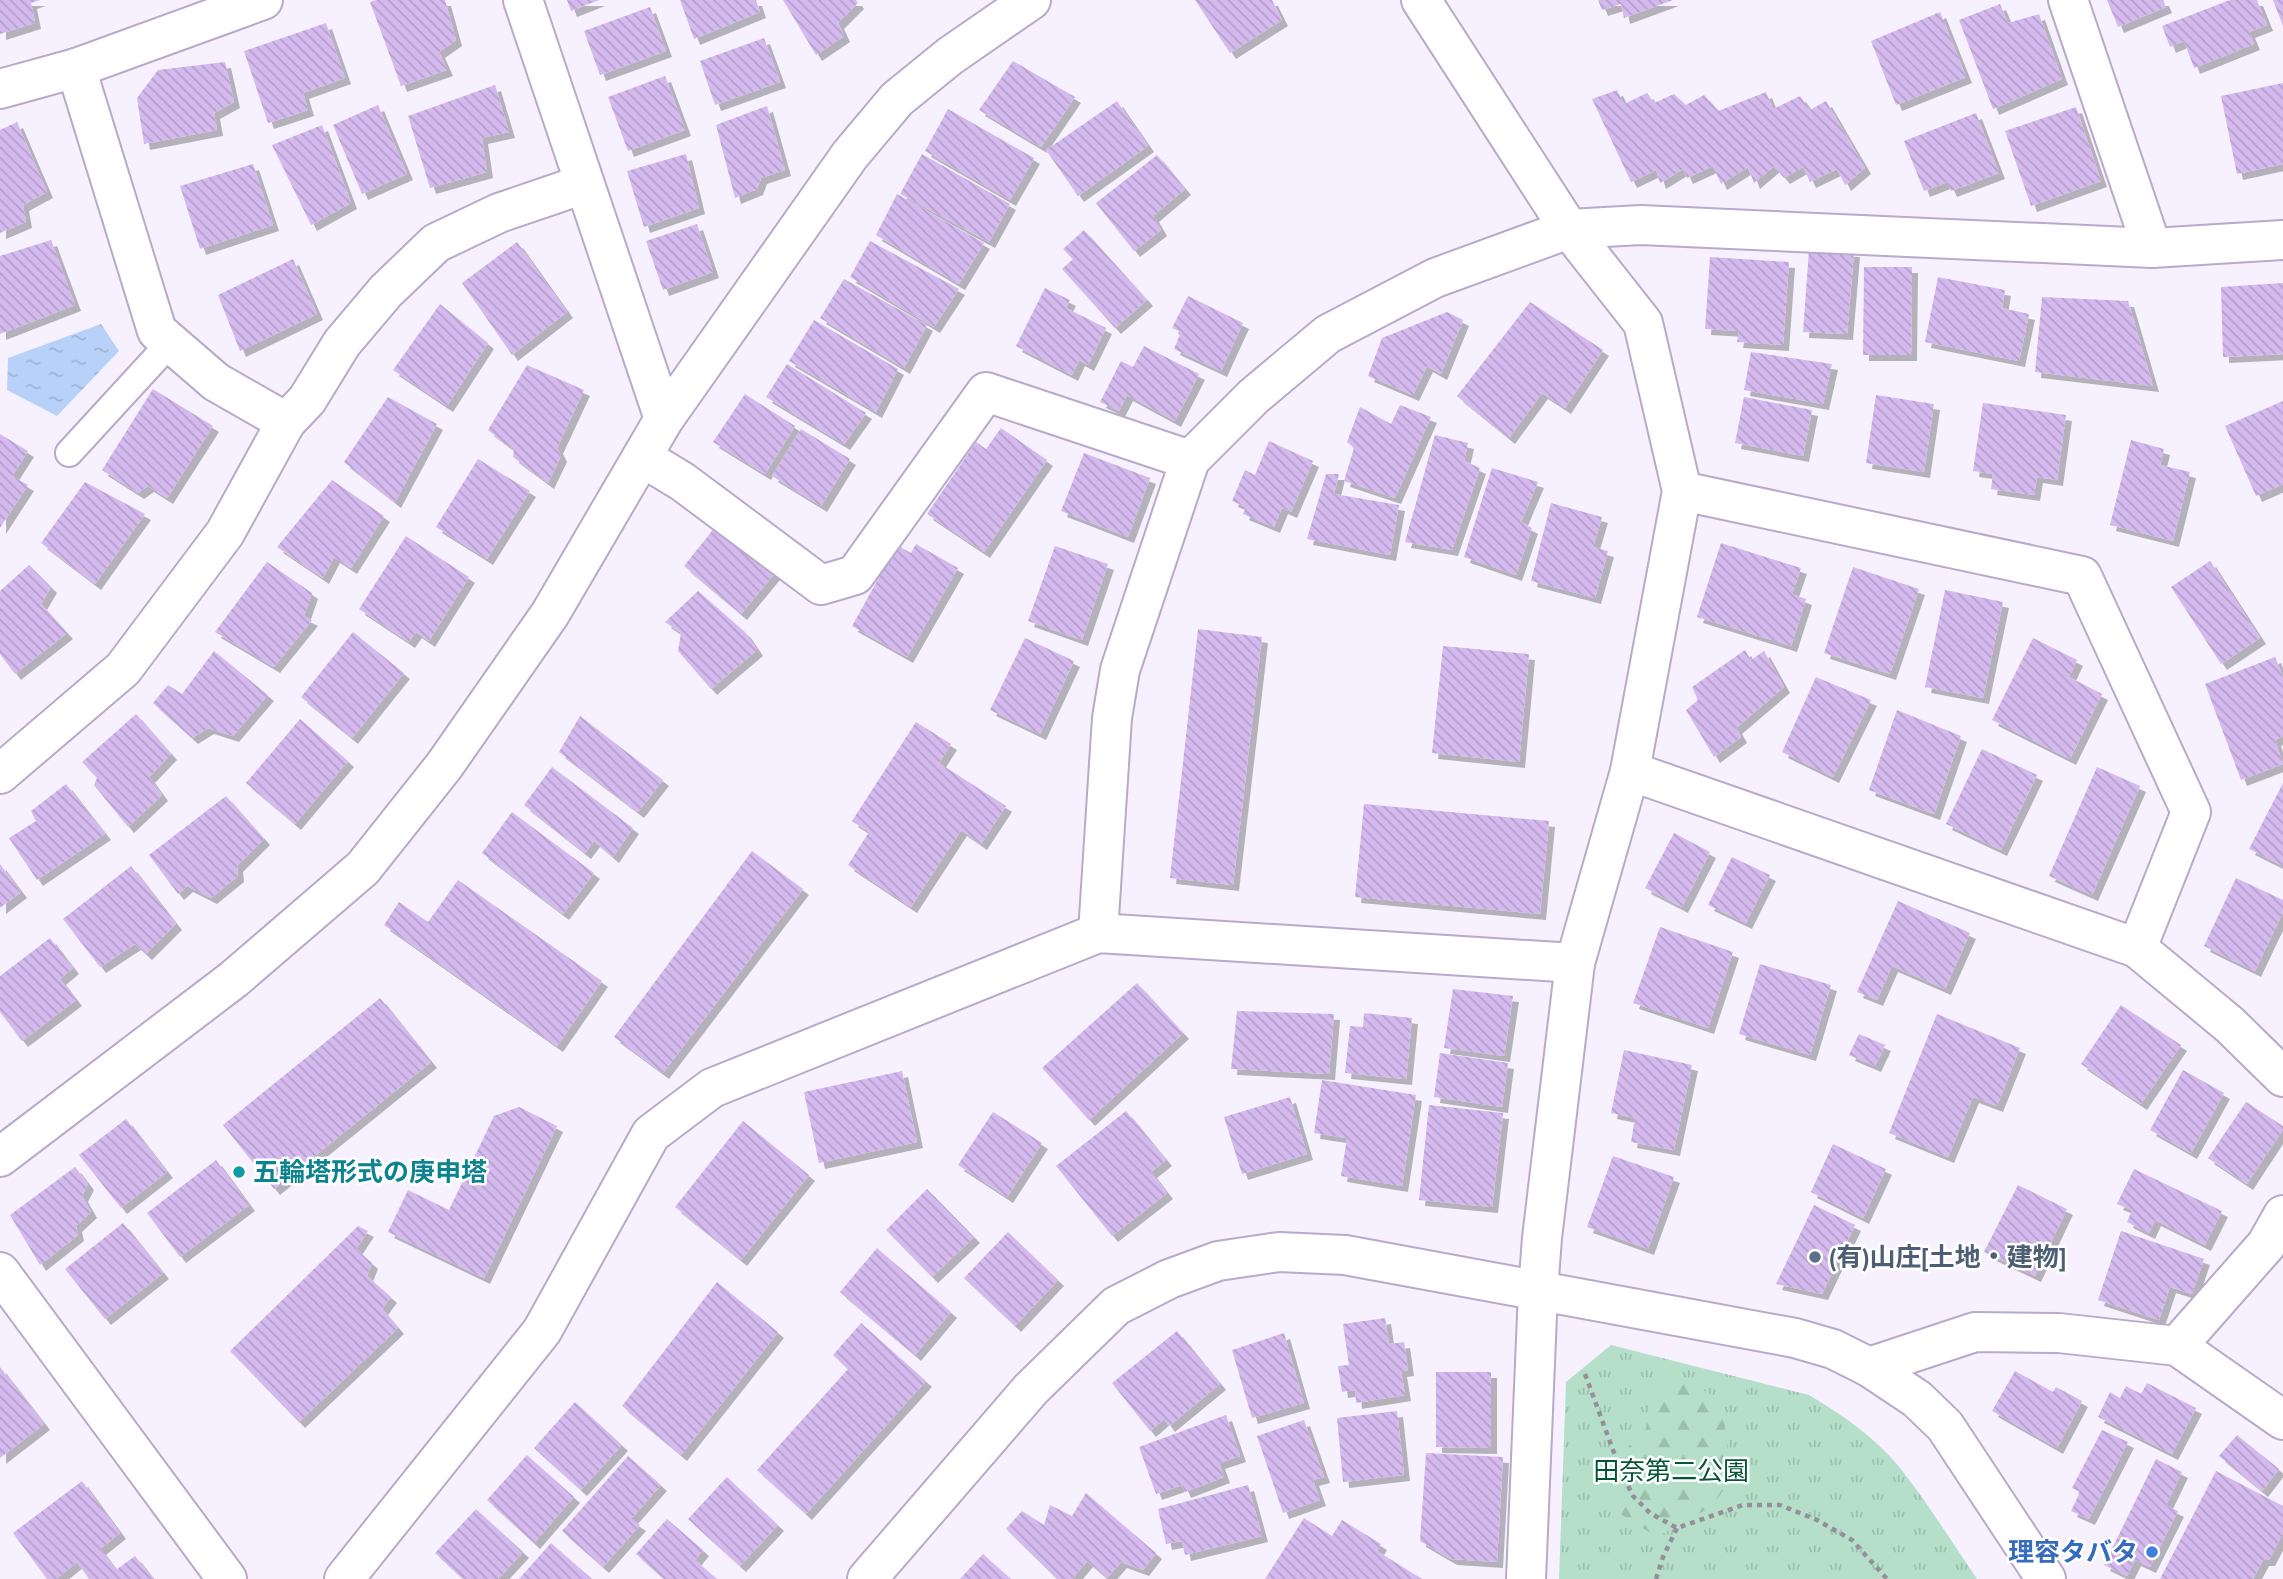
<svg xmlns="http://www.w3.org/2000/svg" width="2283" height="1579" viewBox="0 0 2283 1579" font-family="'PT Sans Narrow','Noto Sans JP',sans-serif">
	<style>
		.grass { fill: url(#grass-tufts) }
		.forest { fill: url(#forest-firs) }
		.water { fill: url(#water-ripples) }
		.building { fill: url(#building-back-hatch); filter: url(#shadow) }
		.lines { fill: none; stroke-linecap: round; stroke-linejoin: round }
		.service-casing { stroke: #b9a9ca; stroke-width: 30 }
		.minor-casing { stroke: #b9a9ca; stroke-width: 42 }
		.tertiary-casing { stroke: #b9a9ca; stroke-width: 42 }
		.path { stroke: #958f9c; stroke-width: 4.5; stroke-dasharray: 5 5; stroke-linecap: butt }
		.service { stroke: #fff; stroke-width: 26 }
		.minor { stroke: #fff; stroke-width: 38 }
		.tertiary { stroke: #fff; stroke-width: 38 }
		.culture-dot { fill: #0f9aa8; stroke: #fff; stroke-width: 2.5 }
		.service-dot { fill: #5c6f8a; stroke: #fff; stroke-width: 2.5 }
		.shop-dot { fill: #3f7fe0; stroke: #fff; stroke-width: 2.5 }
		.labels { text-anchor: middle; stroke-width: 5; stroke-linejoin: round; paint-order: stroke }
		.culture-label { font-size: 26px; font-weight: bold; fill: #0d838f; stroke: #fff; text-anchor: start }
		.service-label { font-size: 26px; font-weight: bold; fill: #4e5e75; stroke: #fff; text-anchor: start }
		.park-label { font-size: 26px; fill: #045436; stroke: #fff }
		.shop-label { font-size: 26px; font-weight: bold; fill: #366cbe; stroke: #fff; text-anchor: end }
	</style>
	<defs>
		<pattern id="grass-tufts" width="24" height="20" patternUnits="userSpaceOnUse" patternTransform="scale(1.75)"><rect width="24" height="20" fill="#b5dfc8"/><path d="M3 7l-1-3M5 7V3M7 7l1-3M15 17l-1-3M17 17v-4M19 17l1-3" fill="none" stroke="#9bbfac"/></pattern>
		<pattern id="forest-firs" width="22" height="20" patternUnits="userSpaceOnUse" patternTransform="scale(1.75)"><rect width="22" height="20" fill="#b5dfc8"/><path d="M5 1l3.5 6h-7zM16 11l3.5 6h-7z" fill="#9bbfac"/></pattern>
		<pattern id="water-ripples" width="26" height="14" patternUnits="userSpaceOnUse" patternTransform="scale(1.75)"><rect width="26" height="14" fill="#b7d1f9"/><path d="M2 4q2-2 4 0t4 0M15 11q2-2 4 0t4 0" fill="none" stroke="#9db3d5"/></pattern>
		<pattern id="building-back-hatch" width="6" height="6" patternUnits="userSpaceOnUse" patternTransform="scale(1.75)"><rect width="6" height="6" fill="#d4baee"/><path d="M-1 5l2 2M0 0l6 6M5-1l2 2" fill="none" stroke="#b59fcc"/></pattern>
		<filter id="shadow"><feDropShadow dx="6" dy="6" stdDeviation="0" flood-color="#0004"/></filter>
	</defs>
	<rect width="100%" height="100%" fill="#f7f1ff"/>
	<!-- grass -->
	<path class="grass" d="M 1611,1345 L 1809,1395 C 1843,1415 1876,1438 1901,1469 C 1928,1504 1952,1542 1977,1579 L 1559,1579 L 1566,1382 Z"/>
	<!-- forest -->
	<polygon class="forest" points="1666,1384 1689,1384 1709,1393 1723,1409 1729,1464 1728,1484 1711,1507 1657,1537 1611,1508 1626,1478 1628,1447 1646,1429 1649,1397"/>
	<!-- water -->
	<polygon class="water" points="101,324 119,351 57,416 7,390 8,358"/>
	<!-- building -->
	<g class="building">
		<polygon points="0,0 40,0 31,3 35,23 0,34"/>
		<polygon points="376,0 445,0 456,40 439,52 447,70 401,86 370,2"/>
		<polygon points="567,0 599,0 571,11"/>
		<polygon points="680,0 756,0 760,12 694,39"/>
		<polygon points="783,0 856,0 858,3 838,23 844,36 816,55"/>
		<polygon points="1195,0 1272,0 1282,20 1230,53"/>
		<polygon points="1598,0 1673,0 1624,18 1621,4 1602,10"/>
		<polygon points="2107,0 2163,0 2166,7 2118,27"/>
		<polygon points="2230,0 2257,0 2267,25 2249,32 2254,44 2194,68 2184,41 2170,47 2162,26"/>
		<polygon points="2273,0 2283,0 2283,26"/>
		<polygon points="2000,4 2008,23 2039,14 2062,79 1993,109 1959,20"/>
		<polygon points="650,7 666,51 600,75 584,31"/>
		<polygon points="1940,12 1966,77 1896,105 1871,41"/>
		<polygon points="326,23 345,78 303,93 308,110 268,123 244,51"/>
		<polygon points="764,38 780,82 715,105 700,61"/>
		<polygon points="1013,61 1075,97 1041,147 979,110"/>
		<polygon points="225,62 234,102 214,113 217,130 144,144 137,98 158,70"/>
		<polygon points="665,76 685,130 628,151 608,97"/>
		<polygon points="2283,83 2283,164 2237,174 2221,96"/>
		<polygon points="495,85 509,132 482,138 487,172 430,188 408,116"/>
		<polygon points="1617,90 1624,104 1647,93 1654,103 1674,94 1686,105 1704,95 1718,111 1766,92 1773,109 1800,96 1810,110 1826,101 1865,168 1845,185 1837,169 1810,182 1803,167 1784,178 1774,166 1754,183 1748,167 1721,184 1713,166 1687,178 1683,169 1660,183 1656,170 1631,182 1592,99"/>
		<polygon points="1117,101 1148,146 1078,196 1046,150"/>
		<polygon points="378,105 407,174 362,194 333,125"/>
		<polygon points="767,106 785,170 761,178 757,189 735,198 716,125"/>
		<polygon points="2076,107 2101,181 2031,206 2005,131"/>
		<polygon points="948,109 1034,158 1010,200 925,151"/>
		<polygon points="1976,113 1999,173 1951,191 1947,182 1924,191 1904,141"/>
		<polygon points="17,122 47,192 23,205 26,222 0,233 0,130"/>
		<polygon points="322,125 351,203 311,225 272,145"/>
		<polygon points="686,154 699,208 644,227 627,171"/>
		<polygon points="922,154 1010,204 989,242 900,194"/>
		<polygon points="1157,155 1185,189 1153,216 1161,230 1134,251 1096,203"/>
		<polygon points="253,164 273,225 200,249 180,186"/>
		<polygon points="897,194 984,243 959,284 876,235"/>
		<polygon points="697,224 713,272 663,290 646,241"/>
		<polygon points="1084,230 1147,300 1115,328 1062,269 1073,259 1063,249"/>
		<polygon points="51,240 75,305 0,334 0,256"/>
		<polygon points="870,241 959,289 934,327 850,277"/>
		<polygon points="517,242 567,312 512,355 462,283"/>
		<polygon points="1809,250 1854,251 1847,334 1803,332"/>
		<polygon points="1710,257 1789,262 1783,345 1737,342 1739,331 1705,329"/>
		<polygon points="293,259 317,314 240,351 218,295"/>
		<polygon points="1864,267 1912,267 1911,355 1863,355"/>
		<polygon points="1938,277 2005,290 2002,308 2029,314 2019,361 1925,342"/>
		<polygon points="844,279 927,325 904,368 820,318"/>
		<polygon points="2283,283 2283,354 2223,357 2221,287"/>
		<polygon points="1045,288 1070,300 1066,308 1106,328 1088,365 1079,360 1072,375 1016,346"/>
		<polygon points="1188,296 1243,323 1221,371 1174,349 1181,332 1172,328"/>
		<polygon points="2042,297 2128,301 2153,386 2035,372"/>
		<polygon points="1530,302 1603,350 1565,408 1542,393 1509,438 1457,396"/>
		<polygon points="440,304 488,343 447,406 393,370"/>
		<polygon points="1447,312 1463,320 1441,374 1427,366 1413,395 1368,376 1382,338"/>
		<polygon points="814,320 898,369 876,412 789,361"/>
		<polygon points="1144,346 1199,374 1175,421 1127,395 1119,411 1100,402 1121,361 1133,367"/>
		<polygon points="1751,352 1832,364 1823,404 1744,390"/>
		<polygon points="787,364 866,413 844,444 766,397"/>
		<polygon points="527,365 584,390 557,448 561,456 548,483 513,457 514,450 488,430"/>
		<polygon points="153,389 213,426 167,498 148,486 138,493 102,470"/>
		<polygon points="745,394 795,426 765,474 713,442"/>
		<polygon points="1876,395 1934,404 1924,472 1866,463"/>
		<polygon points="388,397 437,424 395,502 344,462"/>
		<polygon points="1744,397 1812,410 1803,456 1735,443"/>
		<polygon points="2283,401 2283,484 2256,496 2225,426"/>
		<polygon points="1983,403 2066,415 2057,480 2037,477 2034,495 1991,489 1993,474 1973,471"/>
		<polygon points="1400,405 1431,417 1395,498 1344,481 1354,448 1347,442 1360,407 1391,424"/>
		<polygon points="1001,428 1047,460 984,552 927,514 976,442 986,449"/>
		<polygon points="801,429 850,459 821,506 772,476"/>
		<polygon points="0,434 28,451 12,476 28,485 0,528"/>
		<polygon points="1435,435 1468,443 1464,461 1480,468 1452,550 1405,542"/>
		<polygon points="2131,440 2164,449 2160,465 2190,472 2173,541 2110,525"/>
		<polygon points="1269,441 1313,461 1291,512 1282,508 1274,527 1243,514 1246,507 1232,501 1245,470 1255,475"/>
		<polygon points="1084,453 1150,478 1128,537 1061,511"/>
		<polygon points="478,459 530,491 487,559 436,527"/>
		<polygon points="1492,468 1538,482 1521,522 1532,528 1516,575 1464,557"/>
		<polygon points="1326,474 1339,474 1334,494 1399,505 1390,555 1307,539"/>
		<polygon points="332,480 384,516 351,568 334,557 323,578 277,547"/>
		<polygon points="85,482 145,514 95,584 41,543"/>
		<polygon points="1551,503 1602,517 1593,547 1608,551 1595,598 1531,581"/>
		<polygon points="716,526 774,574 741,614 684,566"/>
		<polygon points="406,536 469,577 429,641 416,632 409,642 359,609"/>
		<polygon points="1721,543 1801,568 1792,594 1806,599 1791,646 1697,617"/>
		<polygon points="916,544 958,568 907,657 852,626 897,545 911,553"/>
		<polygon points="1055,546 1108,564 1082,640 1028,621"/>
		<polygon points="2210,561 2260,638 2221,664 2171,587"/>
		<polygon points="267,562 312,593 304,616 312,620 274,667 215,632"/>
		<polygon points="29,565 51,587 41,604 67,633 15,674 0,654 0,591"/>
		<polygon points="1853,567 1919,589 1890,674 1824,653"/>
		<polygon points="1945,590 2003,602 1983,698 1925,687"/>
		<polygon points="698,591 745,632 757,650 711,689 678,651 681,633 665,622"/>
		<polygon points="1198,629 1262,637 1233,885 1170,878"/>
		<polygon points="353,632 404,673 352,738 301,697"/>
		<polygon points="1025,638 1074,661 1040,734 990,710"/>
		<polygon points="2033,638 2077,660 2069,677 2102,694 2070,759 1992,720"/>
		<polygon points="1443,646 1529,654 1519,762 1432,753"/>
		<polygon points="1745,650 1751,660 1764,651 1784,687 1736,728 1741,737 1714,757 1686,710 1698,700 1692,687"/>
		<polygon points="214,651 268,695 233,736 208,728 192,738 153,703 168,685 182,694"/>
		<polygon points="2275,657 2283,677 2283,736 2275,740 2283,764 2241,780 2205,684"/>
		<polygon points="1816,677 1871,700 1833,777 1782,752"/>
		<polygon points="1897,710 1961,736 1934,814 1869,790"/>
		<polygon points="136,714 171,754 149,777 162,795 128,827 94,785 97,778 82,762"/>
		<polygon points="580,716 663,780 638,812 559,752"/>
		<polygon points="300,719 348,761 295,824 246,783"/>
		<polygon points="916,722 951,744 939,763 1006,806 981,844 961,830 911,907 848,865 869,832 852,821"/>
		<polygon points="1982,749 2037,775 2001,850 1946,824"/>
		<polygon points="552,767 633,828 613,857 594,841 585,853 524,805"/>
		<polygon points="2097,767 2140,786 2092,895 2049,876"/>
		<polygon points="2283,783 2283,866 2249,849"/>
		<polygon points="66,784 105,834 37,880 9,838 36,821 31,811"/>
		<polygon points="226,796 264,839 237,866 238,876 211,898 187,886 178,894 149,855"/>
		<polygon points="1364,804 1549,821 1540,914 1355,897"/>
		<polygon points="512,812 594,873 563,914 482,853"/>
		<polygon points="1674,833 1710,852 1682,907 1645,888"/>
		<polygon points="752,851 803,889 663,1073 614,1037"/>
		<polygon points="1732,857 1770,875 1746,923 1708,905"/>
		<polygon points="0,864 21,892 0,908"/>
		<polygon points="131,866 176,924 146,954 135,944 100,967 63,919"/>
		<polygon points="2236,878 2283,900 2283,912 2255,971 2204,946"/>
		<polygon points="458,880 602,981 557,1046 384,925 399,902 428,922"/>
		<polygon points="1898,901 1970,933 1945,989 1892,966 1877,1000 1857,992"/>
		<polygon points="1660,927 1733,952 1708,1028 1633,1003"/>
		<polygon points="50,938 73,968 60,979 76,1000 22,1041 0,1012 0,976"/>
		<polygon points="1760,964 1831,985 1810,1055 1739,1034"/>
		<polygon points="1137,983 1183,1033 1089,1120 1042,1068"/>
		<polygon points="1453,989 1513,996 1504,1056 1444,1048"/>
		<polygon points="380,998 431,1062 274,1189 223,1125"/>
		<polygon points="2121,1005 2181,1045 2141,1104 2081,1064"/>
		<polygon points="1237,1011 1334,1014 1329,1074 1231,1069"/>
		<polygon points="1364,1013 1412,1018 1406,1079 1345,1073 1350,1026 1363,1027"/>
		<polygon points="1937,1014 2020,1048 1997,1106 1973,1097 1948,1157 1889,1133"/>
		<polygon points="1859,1034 1885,1045 1875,1066 1849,1055"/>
		<polygon points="1624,1050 1692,1065 1674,1150 1631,1142 1635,1118 1611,1113"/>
		<polygon points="1440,1053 1508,1063 1502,1107 1434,1097"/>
		<polygon points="2183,1070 2224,1093 2191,1153 2150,1130"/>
		<polygon points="902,1071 917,1142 819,1163 804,1092"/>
		<polygon points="1322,1080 1416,1095 1402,1186 1341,1176 1347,1138 1314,1133"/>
		<polygon points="1290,1097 1307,1154 1242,1174 1224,1117"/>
		<polygon points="2246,1102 2283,1126 2283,1129 2247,1184 2208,1158"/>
		<polygon points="1429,1105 1503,1113 1492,1207 1419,1200"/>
		<polygon points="519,1107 557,1126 484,1278 388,1232 408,1190 449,1210 494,1116"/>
		<polygon points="1126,1111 1166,1160 1151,1172 1167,1193 1112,1236 1056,1166"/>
		<polygon points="993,1112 1042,1143 1007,1197 958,1165"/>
		<polygon points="126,1119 167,1172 121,1208 79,1155"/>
		<polygon points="743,1121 809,1175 741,1260 675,1207"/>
		<polygon points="1833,1144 1886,1169 1863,1218 1811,1192"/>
		<polygon points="1613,1156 1674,1177 1648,1249 1587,1227"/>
		<polygon points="216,1160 249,1205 180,1257 147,1213"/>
		<polygon points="75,1167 88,1184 82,1196 91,1212 76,1226 78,1235 40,1265 10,1215"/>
		<polygon points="2134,1169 2222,1211 2205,1245 2155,1220 2149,1233 2127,1222 2132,1210 2117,1204"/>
		<polygon points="2018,1185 2067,1209 2035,1276 1984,1252"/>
		<polygon points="927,1189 974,1237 932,1277 886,1230"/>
		<polygon points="1814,1205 1855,1225 1822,1294 1776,1284"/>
		<polygon points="123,1223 163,1273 105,1319 65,1269"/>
		<polygon points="358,1226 368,1231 356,1249 372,1263 367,1276 391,1297 382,1309 398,1328 299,1422 230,1351"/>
		<polygon points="2121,1231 2204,1259 2192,1294 2170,1287 2159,1320 2098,1300"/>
		<polygon points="1008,1232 1058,1280 1015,1326 964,1278"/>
		<polygon points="877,1248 951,1312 915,1355 840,1292"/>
		<polygon points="717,1282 778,1332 681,1455 622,1406"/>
		<polygon points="1385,1318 1389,1344 1404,1342 1408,1370 1401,1371 1405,1395 1356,1403 1355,1390 1342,1392 1338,1366 1349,1365 1343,1324"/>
		<polygon points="861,1323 926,1381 806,1514 757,1470 848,1369 833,1355"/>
		<polygon points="1177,1331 1220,1384 1169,1426 1164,1419 1150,1431 1112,1383"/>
		<polygon points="1284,1333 1304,1403 1252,1418 1232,1350"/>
		<polygon points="0,1367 44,1424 0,1458"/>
		<polygon points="2015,1371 2053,1392 2056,1387 2082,1401 2057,1448 1992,1411"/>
		<polygon points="1436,1372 1491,1372 1491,1448 1436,1447"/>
		<polygon points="2147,1383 2196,1408 2172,1454 2098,1417 2110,1392 2120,1398 2126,1386 2141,1394"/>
		<polygon points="575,1402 622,1445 581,1490 534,1448"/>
		<polygon points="1397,1411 1404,1475 1343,1482 1337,1418"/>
		<polygon points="1226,1415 1240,1456 1219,1463 1224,1477 1185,1492 1182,1485 1156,1494 1139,1447"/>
		<polygon points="1304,1420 1324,1477 1313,1480 1320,1500 1283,1513 1257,1436"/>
		<polygon points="2102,1430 2128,1442 2089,1519 2071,1511 2080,1492 2072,1488"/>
		<polygon points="2237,1435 2279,1469 2262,1491 2219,1456"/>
		<polygon points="1426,1453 1503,1457 1497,1562 1451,1559 1420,1541"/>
		<polygon points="527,1455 574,1497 534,1543 487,1500"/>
		<polygon points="628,1456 661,1485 631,1519 640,1525 603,1567 562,1531"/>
		<polygon points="2156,1459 2182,1472 2166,1505 2178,1511 2150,1567 2135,1560 2127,1576 2104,1565"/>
		<polygon points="2216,1471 2283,1506 2283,1533 2269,1560 2263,1560 2253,1579 2160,1579"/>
		<polygon points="727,1477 778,1525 740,1566 688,1519"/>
		<polygon points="82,1481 120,1533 100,1549 116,1570 135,1556 153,1579 89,1579 77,1562 56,1579 47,1579 13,1533"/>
		<polygon points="1248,1485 1262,1536 1185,1555 1182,1541 1166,1544 1158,1509"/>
		<polygon points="1086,1493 1156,1553 1143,1570 1121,1562 1107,1578 1087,1561 1072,1579 1057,1579 1006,1529 1022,1511 1044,1525 1050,1505 1072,1516"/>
		<polygon points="476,1509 523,1552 498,1579 463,1579 435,1553"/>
		<polygon points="1304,1518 1332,1536 1342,1520 1381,1544 1377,1551 1422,1579 1265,1579"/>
		<polygon points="667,1519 703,1550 695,1560 717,1579 664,1579 636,1554"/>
		<polygon points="551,1543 592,1579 519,1579"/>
		<polygon points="983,1554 1011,1579 960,1579"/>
	</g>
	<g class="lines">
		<defs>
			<polyline id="service" points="69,453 170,343"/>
			<g id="minor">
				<polyline points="523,0 664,419"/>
				<polyline points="2068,0 2152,248"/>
				<polyline points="76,68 157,331 216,382 286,422"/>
				<polyline points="0,89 76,68 263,0"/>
				<polyline points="642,457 683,482 821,585 855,575 986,392 1190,460"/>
				<polyline points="1682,491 2082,576 2191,812 2137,948"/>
				<polyline points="1630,771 2137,948 2230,1025 2283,1077"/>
				<polyline points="0,774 123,669 225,533 286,422 307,400 342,343 386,291 436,243 499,213 584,184"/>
				<polyline points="1098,933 1112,718 1120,670 1190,460 1254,396 1328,334 1435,278 1569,229 1641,225 2152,248 2283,240"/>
				<polyline points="0,1272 227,1579"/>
				<polyline points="2177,1346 2266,1245 2283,1215"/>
				<polyline points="1869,1367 1975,1332 2059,1333 2177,1346 2283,1420"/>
				<polyline points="344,1579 542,1331 651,1134 712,1088 1098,933 1575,963"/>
				<polyline points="1526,1579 1538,1291"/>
			</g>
			<g id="tertiary">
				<polyline points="1421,0 1569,229 1643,323 1682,491 1630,771 1575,963 1542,1238 1538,1291"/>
				<polyline points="0,1157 234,979 363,868 444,766 550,614 664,419 850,155 897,99 950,56 1031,0"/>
				<polyline points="867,1579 1031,1389 1116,1306 1169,1279 1218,1261 1279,1252 1345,1255 1795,1338 1833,1349 1869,1367 1917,1399 1945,1426 2046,1579"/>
			</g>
		</defs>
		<!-- service casing -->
		<use href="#service" class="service-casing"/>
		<!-- minor casing -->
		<use href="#minor" class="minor-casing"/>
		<!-- tertiary casing -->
		<use href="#tertiary" class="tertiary-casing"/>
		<!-- path -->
		<g class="path">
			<polyline points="1585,1374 1620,1469 1633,1496 1650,1513 1677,1528 1743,1505 1780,1505 1817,1520 1852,1540 1887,1579"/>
			<polyline points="1656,1579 1663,1557 1677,1528"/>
		</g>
		<!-- service -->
		<use href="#service" class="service"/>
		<!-- minor -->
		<use href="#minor" class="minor"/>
		<!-- tertiary -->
		<use href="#tertiary" class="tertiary"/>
	</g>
	<!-- markers -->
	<circle class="culture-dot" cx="239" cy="1172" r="7"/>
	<circle class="service-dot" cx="1815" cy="1257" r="7"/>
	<circle class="shop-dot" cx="2152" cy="1552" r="7"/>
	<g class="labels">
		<!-- culture labels -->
		<g class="culture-label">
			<text x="253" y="1181">五輪塔形式の庚申塔</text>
		</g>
		<!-- service labels -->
		<g class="service-label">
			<text x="1829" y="1266">(有)山庄[土地・建物]</text>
		</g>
		<!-- park labels -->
		<g class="park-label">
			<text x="1671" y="1480">田奈第二公園</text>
		</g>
		<!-- shop labels -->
		<g class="shop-label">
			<text x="2138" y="1561">理容タバタ</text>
		</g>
	</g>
</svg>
